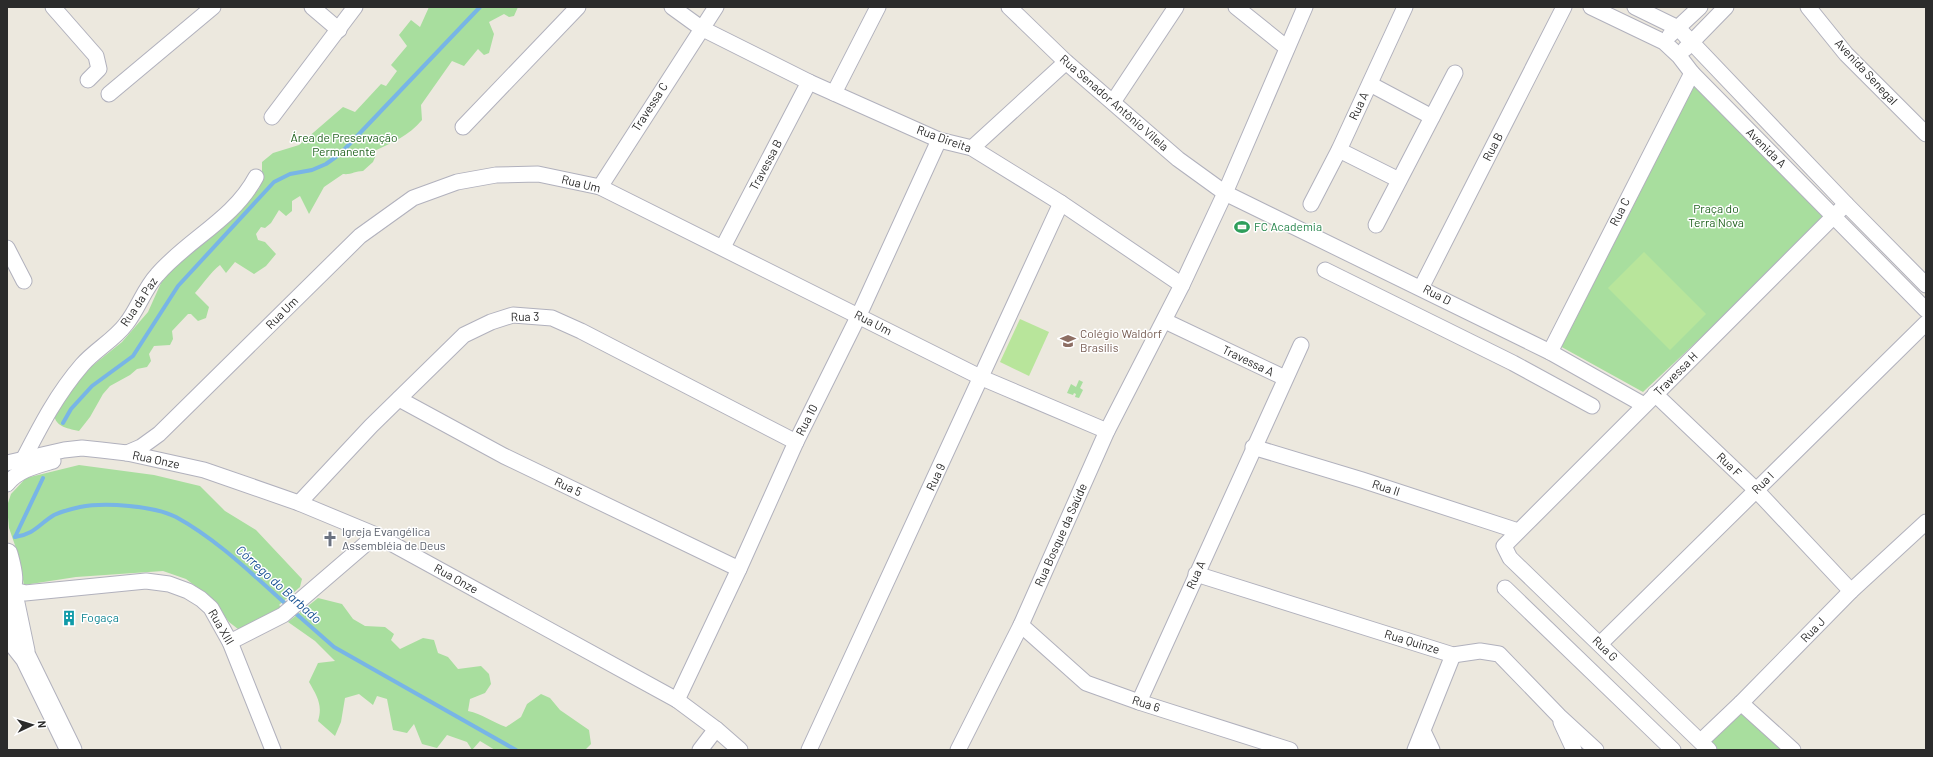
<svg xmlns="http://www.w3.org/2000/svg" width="1933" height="757" viewBox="0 0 1933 757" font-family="Barlow,sans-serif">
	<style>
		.green { fill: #a8de9e }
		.pitch { fill: #b8e59b }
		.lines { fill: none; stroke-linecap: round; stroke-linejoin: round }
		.stream { stroke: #78b5e6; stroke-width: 4 }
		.minor-casing { stroke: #b1b1bd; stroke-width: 17 }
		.secondary-casing { stroke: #b1b1bd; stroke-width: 23 }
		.minor { stroke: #fff; stroke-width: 15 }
		.secondary { stroke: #fff; stroke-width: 21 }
		.labels { text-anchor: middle; stroke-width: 3; stroke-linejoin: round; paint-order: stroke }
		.street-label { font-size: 12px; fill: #2b2b2b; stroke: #fff }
		.park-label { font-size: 12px; fill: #21631f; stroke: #fff }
		.leisure-label { font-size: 12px; fill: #27864d; stroke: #fff; text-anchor: start }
		.education-label { font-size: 12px; fill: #785e54; stroke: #fff; text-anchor: start }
		.worship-label { font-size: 12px; fill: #5b616d; stroke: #fff; text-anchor: start }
		.culture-label { font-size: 12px; fill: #0d838f; stroke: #fff; text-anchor: start }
		.water-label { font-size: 13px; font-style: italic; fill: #175193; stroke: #fff }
	</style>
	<rect width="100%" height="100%" fill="#ece8de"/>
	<!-- green -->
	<g class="green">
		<path d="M 429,7 L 518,7 L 514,16 L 509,17 L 504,14 L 489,22 L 494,34 L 489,53 L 484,55 L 478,49 L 464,66 L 452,61 L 421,105 L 422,120 C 409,136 391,143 372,152 L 376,155 L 373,162 L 363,171 C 355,171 351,175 343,174 L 324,187 L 309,214 L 300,196 L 292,201 L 292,211 L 286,216 L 279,210 L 271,223 L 265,228 L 261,227 L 256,234 L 258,240 L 265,242 L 276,254 L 266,266 L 254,274 L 235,262 L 226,273 L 220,265 C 210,273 204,283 195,293 L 209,307 L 206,318 L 198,321 L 191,314 L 188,314 L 172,331 L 173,339 L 170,345 L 154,346 L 149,354 L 151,361 L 147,367 L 137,369 L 130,375 L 110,386 L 103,394 L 90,417 L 79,431 C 65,428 52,426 54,408 L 92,366 L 122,342 L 148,312 L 161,283 L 179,259 L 259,189 L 262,178 L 262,162 L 273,153 L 299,145 L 343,107 L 355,112 L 381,84 L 386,86 L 397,71 L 391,65 L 407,46 L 399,35 L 411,20 L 420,27 Z"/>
		<polygon points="1695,83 1830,217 1643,392 1558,345"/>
		<polygon points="1079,380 1083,382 1080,388 1083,390 1079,398 1075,397 1076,394 1074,393 1073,395 1067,393 1071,384 1076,387"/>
		<polygon points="79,465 154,475 200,486 225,511 256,530 302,579 300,587 279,605 284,609 244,630 238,629 229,622 211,598 186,579 163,571 76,577 24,585 18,554 9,528 7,506 11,494 26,478"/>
		<path d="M 318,598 L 342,604 L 353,619 L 365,626 L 385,627 L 394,634 L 391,640 L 400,649 L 423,638 L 434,640 L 438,653 L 448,657 L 458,669 L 481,666 L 489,674 L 491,684 L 485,693 L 470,699 L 468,711 C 482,714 492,722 506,727 L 521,717 L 527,704 L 541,694 L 550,698 L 560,710 L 589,730 L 591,744 L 585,750 L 495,750 L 480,741 L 472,750 L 467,742 L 447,735 L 437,748 L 422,744 L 414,724 L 407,733 L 393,730 L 387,699 L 377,696 L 373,705 L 359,694 L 345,698 L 341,722 L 335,736 L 318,721 C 323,705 317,696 309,682 L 318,663 L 335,661 L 315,641 L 288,622 Z"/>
		<polygon points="1742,709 1783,750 1716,750 1709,742"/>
	</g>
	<!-- pitch -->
	<g class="pitch">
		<polygon points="1644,252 1706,314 1670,350 1608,288"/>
		<polygon points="1020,319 1049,332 1029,376 1000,362"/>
	</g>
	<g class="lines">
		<!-- stream -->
		<g class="stream">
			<polyline points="63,423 71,409 92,386 133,356 178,286 274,182 290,174 312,170 326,164 340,154 480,7"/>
			<path d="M 15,537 C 35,534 39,524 54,515 C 62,511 71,509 80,507 C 105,502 154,506 176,517 C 218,540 253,575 288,606"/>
			<polyline points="15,537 43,478"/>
			<polyline points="293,611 334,647 516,750"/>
		</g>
		<defs>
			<g id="minor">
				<polyline points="53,7 96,56 99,69 88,80"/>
				<polyline points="312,7 339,30"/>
				<polyline points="672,7 701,28 809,82 939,140 972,148 1061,203 1182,285"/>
				<polyline points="1009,7 1066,62 1178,159 1225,193 1550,352 1644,405"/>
				<polyline points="1236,7 1287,48"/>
				<polyline points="1591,7 1664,42 1679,56 1692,73 1926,310"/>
				<polyline points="1635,7 1678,28 1846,204 1926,285"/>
				<polyline points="1808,7 1846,54 1926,134"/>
				<polyline points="1670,35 1700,7"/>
				<polyline points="1685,49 1726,7"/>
				<polyline points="1370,84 1432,117"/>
				<polyline points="834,93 878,7"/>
				<polyline points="109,94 213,7"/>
				<polyline points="1113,102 1176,7"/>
				<polyline points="272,117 355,7"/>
				<polyline points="463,127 578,7"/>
				<polyline points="972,148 1066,62"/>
				<polyline points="1339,150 1399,180"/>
				<polyline points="600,187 716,7"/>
				<polyline points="1311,204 1339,150 1405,7"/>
				<polyline points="1376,225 1455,73"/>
				<polyline points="723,247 809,82"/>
				<polyline points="7,248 24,281"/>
				<polyline points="1325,270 1513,363 1592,406"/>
				<polyline points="1421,288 1564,7"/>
				<polyline points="1165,321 1285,378"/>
				<polyline points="1550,352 1692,73"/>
				<polyline points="1655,394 1756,490 1851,591"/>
				<polyline points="399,399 504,456 739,569"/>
				<polyline points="1253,447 1362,480 1518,531"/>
				<polyline points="127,453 141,447 159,434 360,236 413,198 457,182 496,175 538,174 600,187 982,378 1107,431"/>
				<path d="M 24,458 C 41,425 57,394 82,365 C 95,350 114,340 126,324 C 138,309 144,289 157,275 C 188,239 233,220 256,177"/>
				<polyline points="7,463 64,450 82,448 101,450 127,453 204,470 299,503 376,535 677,700 716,729 740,750"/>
				<path d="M 7,484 C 18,470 36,466 53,461"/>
				<polyline points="299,503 371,426 464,335 491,322 513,315 552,318 581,331 796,442"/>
				<polyline points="1196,574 1453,655 1480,651 1499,654 1559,716 1596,750"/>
				<polyline points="1505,588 1673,750"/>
				<polyline points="11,589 25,593 146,581 169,584 188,591 201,599 211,608 230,642 273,750"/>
				<polyline points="1021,625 1086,683 1139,702 1290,750"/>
				<polyline points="230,642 283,615 376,535"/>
				<polyline points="1600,644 1926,323"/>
				<polyline points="677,700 739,569 796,442 859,315 939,140"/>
				<polyline points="1139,702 1301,345"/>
				<polyline points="1741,703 1793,750"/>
				<polyline points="1561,722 1574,750"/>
				<polyline points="1423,731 1432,750"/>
				<polyline points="1701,741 1741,703 1851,591 1926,522"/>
				<polyline points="700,750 716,729"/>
				<polyline points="809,750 1061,203"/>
				<polyline points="958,750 1021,625 1107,431 1182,285 1225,193 1305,7"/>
				<polyline points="1415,750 1453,655"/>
				<polyline points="1709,750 1510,558 1504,546 1846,204"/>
			</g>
			<g id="secondary">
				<path d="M 7,554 C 10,566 16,584 7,594"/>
				<polyline points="11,589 24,651"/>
				<polyline points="7,634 26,658 71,750"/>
			</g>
		</defs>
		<!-- minor casing -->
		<use href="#minor" class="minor-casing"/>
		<!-- secondary casing -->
		<use href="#secondary" class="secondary-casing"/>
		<!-- minor -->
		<use href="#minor" class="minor"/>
		<!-- secondary -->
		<use href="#secondary" class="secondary"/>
	</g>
	<!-- icons -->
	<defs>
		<symbol id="stadium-bare" viewBox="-9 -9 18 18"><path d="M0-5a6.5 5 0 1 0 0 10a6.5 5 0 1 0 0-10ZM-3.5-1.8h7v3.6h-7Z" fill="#2e9e5b" stroke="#fff" stroke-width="2.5" paint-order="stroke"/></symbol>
		<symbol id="school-bare" viewBox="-9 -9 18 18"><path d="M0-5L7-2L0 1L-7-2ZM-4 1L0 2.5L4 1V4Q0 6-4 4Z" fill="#8d6e63" stroke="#fff" stroke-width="2.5" paint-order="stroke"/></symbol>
		<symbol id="church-bare" viewBox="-9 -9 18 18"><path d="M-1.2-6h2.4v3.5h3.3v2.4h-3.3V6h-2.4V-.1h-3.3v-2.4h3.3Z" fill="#6b7280" stroke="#fff" stroke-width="2.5" paint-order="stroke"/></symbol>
		<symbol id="building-bare" viewBox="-9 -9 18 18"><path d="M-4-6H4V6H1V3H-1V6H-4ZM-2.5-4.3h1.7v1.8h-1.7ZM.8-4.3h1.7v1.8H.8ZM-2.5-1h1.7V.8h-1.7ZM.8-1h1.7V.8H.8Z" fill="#0f9aa8" stroke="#fff" stroke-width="2.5" paint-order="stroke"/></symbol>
	</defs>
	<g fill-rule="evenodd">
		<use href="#stadium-bare" x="1231" y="216" width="22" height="22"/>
		<use href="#school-bare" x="1057" y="330" width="22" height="22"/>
		<use href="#church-bare" x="319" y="528" width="22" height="22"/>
		<use href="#building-bare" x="58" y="607" width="22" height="22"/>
	</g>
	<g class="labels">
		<!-- street labels -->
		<g class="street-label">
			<text transform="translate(1866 72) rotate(47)" y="4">Avenida Senegal</text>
			<text transform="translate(1114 103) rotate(41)" y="4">Rua Senador Antônio Vilela</text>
			<text transform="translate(1359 106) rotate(-65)" y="4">Rua A</text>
			<text transform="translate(650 107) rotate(-57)" y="4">Travessa C</text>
			<text transform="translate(944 139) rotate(20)" y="4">Rua Direita</text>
			<text transform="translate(1493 147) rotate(-63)" y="4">Rua B</text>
			<text transform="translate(1766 148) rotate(45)" y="4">Avenida A</text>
			<text transform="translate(766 165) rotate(-62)" y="4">Travessa B</text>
			<text transform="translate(581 184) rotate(14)" y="4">Rua Um</text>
			<text transform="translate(1620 212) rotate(-63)" y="4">Rua C</text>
			<text transform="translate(1437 295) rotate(27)" y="4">Rua D</text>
			<text transform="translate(139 302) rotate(-56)" y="4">Rua da Paz</text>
			<text transform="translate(282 313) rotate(-45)" y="4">Rua Um</text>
			<text transform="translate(525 317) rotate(-1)" y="4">Rua 3</text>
			<text transform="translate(873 323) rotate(27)" y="4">Rua Um</text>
			<text transform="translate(1248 361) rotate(26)" y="4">Travessa A</text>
			<text transform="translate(1676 374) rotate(-45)" y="4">Travessa H</text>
			<text transform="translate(807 420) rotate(-63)" y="4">Rua 10</text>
			<text transform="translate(156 460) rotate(12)" y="4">Rua Onze</text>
			<text transform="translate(1729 465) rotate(44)" y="4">Rua F</text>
			<text transform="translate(936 477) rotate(-65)" y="4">Rua 9</text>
			<text transform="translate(1763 483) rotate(-45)" y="4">Rua I</text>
			<text transform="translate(568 487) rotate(25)" y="4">Rua 5</text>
			<text transform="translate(1386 488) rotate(18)" y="4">Rua II</text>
			<text transform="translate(1061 535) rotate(-66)" y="4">Rua Bosque da Saúde</text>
			<text transform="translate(1196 575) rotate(-66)" y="4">Rua A</text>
			<text transform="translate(456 579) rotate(29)" y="4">Rua Onze</text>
			<text transform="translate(221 627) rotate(60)" y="4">Rua XIII</text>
			<text transform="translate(1813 630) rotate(-46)" y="4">Rua J</text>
			<text transform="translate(1412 642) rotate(17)" y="4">Rua Quinze</text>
			<text transform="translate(1605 649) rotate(44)" y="4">Rua G</text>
			<text transform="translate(1146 704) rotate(18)" y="4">Rua 6</text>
		</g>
		<!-- park labels -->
		<g class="park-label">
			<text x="344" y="142">Área de Preservação<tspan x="344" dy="14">Permanente</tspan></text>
			<text x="1716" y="213">Praça do<tspan x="1716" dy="14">Terra Nova</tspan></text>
		</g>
		<!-- leisure labels -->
		<g class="leisure-label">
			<text x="1254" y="231">FC Academia</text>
		</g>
		<!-- education labels -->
		<g class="education-label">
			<text x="1080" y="338">Colégio Waldorf<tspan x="1080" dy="14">Brasilis</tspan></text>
		</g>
		<!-- worship labels -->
		<g class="worship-label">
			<text x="342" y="536">Igreja Evangélica<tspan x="342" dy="14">Assembléia de Deus</tspan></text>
		</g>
		<!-- culture labels -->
		<g class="culture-label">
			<text x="81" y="622">Fogaça</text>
		</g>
		<!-- water labels -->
		<g class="water-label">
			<text transform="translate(279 584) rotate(42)" y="5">Córrego do Barbado</text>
		</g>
	</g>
	<!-- border -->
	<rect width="1933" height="757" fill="none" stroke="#2b2b2b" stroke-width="16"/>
	<!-- north arrow -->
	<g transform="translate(32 725) rotate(86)" stroke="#ffffff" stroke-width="3" paint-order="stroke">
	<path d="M0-3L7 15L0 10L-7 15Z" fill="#2b2b2b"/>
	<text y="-6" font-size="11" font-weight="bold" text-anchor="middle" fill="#2b2b2b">N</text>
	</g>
</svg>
